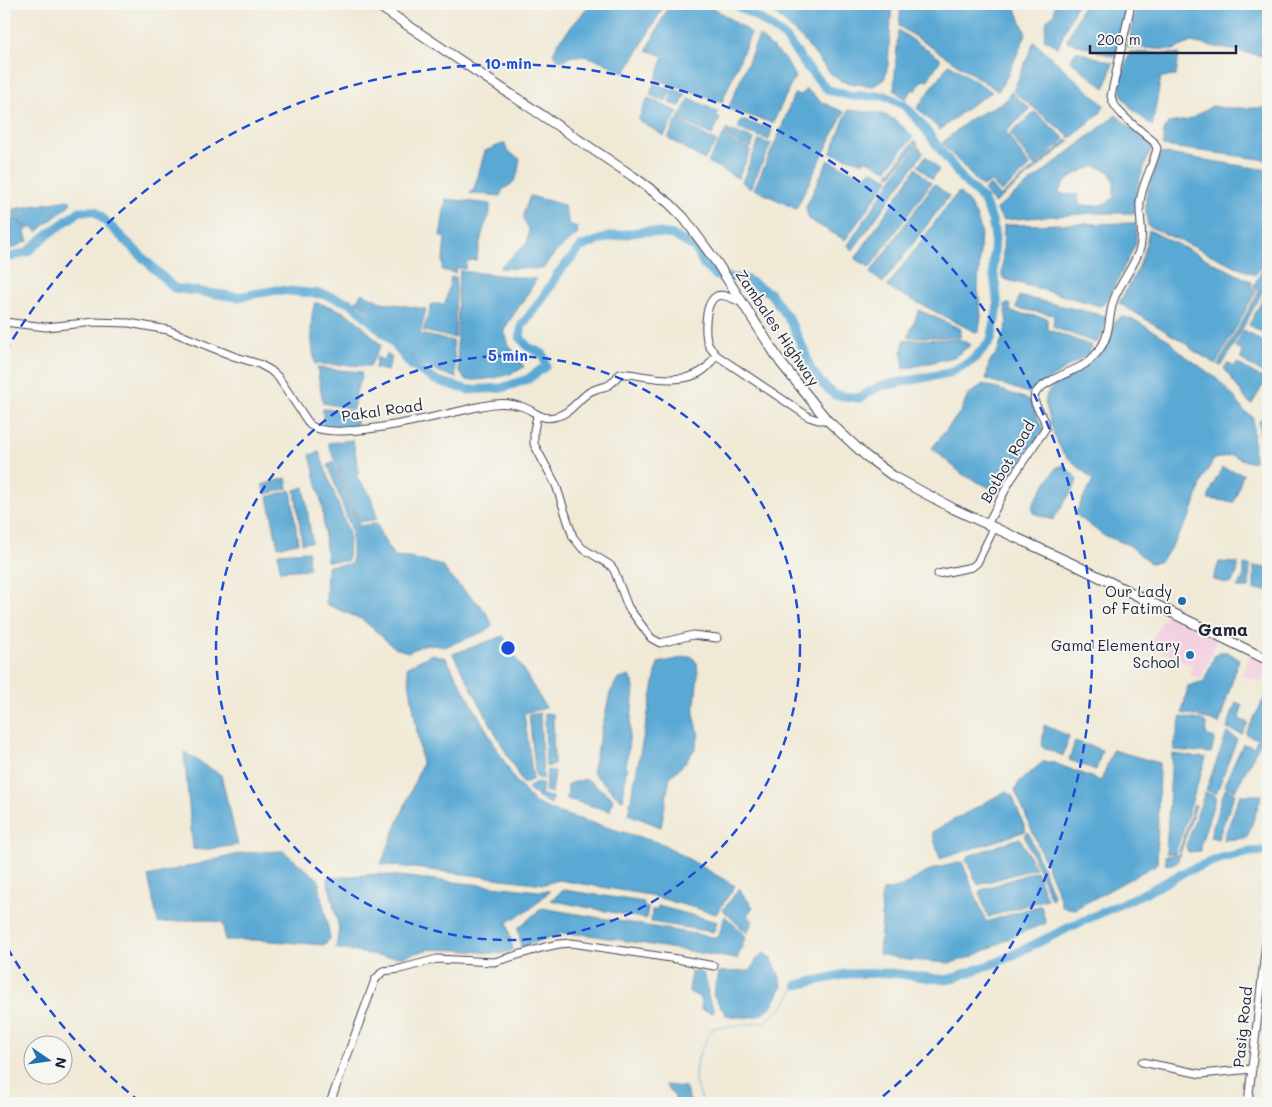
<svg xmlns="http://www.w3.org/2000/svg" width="1272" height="1107" viewBox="0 0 1272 1107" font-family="Mali,sans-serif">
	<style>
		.built { fill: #f2cfe1 }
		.water { fill: #5aa9d4; stroke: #3e6688; fill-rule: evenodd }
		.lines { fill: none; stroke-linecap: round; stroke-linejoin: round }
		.stream { stroke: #5aa9d4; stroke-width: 1 }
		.river { stroke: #5aa9d4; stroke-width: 9 }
		.minor-casing { stroke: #414052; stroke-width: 9 }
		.major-casing { stroke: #414052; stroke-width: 11 }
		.minor { stroke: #fff; stroke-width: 7 }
		.major { stroke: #fff; stroke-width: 9 }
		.ring { fill: none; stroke: #1d4ed8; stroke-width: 2.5; stroke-dasharray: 9 6 }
		.poi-dot { fill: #1f6fb2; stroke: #f6f6f2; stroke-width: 2 }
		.labels { text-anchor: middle; stroke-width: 4; stroke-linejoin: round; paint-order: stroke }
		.street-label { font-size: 15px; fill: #22223b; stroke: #f6f6f2 }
		.poi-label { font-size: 15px; fill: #22223b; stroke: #f6f6f2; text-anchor: end }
		.quarter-label { font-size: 18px; font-weight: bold; fill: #22223b; stroke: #f6f6f2 }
		.centre { fill: #1d4ed8; stroke: #f6f6f2; stroke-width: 2.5 }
		.ring-label { font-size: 15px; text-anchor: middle; font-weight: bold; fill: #1d4ed8; stroke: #f6f6f2; stroke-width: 4; stroke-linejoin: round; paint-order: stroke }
	</style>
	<rect width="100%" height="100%" fill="#f6f6f2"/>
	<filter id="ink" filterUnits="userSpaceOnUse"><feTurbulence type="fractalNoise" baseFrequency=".02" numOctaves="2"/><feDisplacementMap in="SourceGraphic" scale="10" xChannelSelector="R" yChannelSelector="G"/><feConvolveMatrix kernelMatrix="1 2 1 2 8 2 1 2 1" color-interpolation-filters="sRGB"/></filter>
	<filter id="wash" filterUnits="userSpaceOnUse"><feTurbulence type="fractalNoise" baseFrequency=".0096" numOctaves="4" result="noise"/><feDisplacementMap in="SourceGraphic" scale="20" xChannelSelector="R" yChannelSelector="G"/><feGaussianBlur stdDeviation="1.12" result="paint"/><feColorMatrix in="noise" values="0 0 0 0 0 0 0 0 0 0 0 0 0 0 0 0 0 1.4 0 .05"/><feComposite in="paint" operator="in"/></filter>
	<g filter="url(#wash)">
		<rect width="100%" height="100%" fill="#f0e9d5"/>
		<!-- built -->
		<g class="built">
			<polygon points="1166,614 1217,640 1201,678 1189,674 1192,666 1149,645"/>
			<polygon points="1250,656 1268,663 1262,682 1242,675"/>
		</g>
		<!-- water -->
		<g class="water">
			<path d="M 591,4 L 665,4 L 625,73 C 605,63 581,48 561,61 L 553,54 L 559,41 Z"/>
			<polygon points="670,4 708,4 751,33 722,102 656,79 664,56 647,50"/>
			<polygon points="765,4 892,4 888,65 884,80 873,86 855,84 841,81 831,74 803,40"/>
			<polygon points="901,4 1014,4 1026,34 1008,75 998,91 899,26"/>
			<polygon points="1055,4 1077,4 1058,47 1044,39 1047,20 1054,14"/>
			<polygon points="1083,4 1127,4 1115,57 1067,41"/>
			<polygon points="1136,4 1268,4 1268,57 1191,42 1173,50 1128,47"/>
			<polygon points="898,30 941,59 927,81 922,80 916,91 913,89 905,99 894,90"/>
			<polygon points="759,36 784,58 795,76 773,123 728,109"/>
			<polygon points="1034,42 1104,105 1101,112 1071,138 1013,91"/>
			<polygon points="1076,51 1113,63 1105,88 1070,61"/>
			<path d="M 1130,52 L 1179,54 L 1176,76 L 1161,77 L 1152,126 C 1140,115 1118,102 1121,83 C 1122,73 1127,62 1130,52 Z"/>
			<polygon points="949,64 992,92 971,105 940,130 917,108"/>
			<polygon points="654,83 671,90 665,102 650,95"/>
			<polygon points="673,89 686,94 680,106 669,103"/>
			<polygon points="806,89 823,103 844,112 796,209 754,189 780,132 794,94 801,95"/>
			<polygon points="1011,92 1030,109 1006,132 1030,167 1001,192 991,182 982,187 942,143 970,119 1005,101"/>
			<polygon points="648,98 678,112 664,136 638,120"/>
			<polygon points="690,98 718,112 716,116 720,119 712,135 678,119"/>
			<polygon points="1212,106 1225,108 1268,108 1268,160 1163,146 1164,131 1168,123 1189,120"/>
			<path d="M 848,110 C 883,114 888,110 913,137 L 886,170 L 867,160 L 861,162 L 831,153 Z"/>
			<polygon points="1035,112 1065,139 1034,166 1010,134"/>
			<path d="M 1116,115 L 1152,147 C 1144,168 1133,190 1135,213 L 1094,213 L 1003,220 L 996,209 ZM 1096,166 L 1109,171 L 1114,181 L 1114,198 C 1102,207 1094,207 1079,204 L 1078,194 L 1065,195 L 1059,192 C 1064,178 1082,170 1096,166 Z"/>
			<polygon points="677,120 717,142 704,160 668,138"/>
			<polygon points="741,120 772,129 769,140 738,129"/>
			<polygon points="727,129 730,131 727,140 751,150 738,178 708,162"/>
			<polygon points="732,131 754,139 751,148 729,139"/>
			<polygon points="1068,139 1070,141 997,201 994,203 984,190 990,185 1000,197"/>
			<polygon points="759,140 771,144 750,189 742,182"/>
			<polygon points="915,140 918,144 891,175 888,174"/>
			<path d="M 505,143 L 507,151 L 520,159 C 517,174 519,182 503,189 L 500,196 L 470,193 L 474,189 L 485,151 Z"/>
			<polygon points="918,146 923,153 852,251 848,245 897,172"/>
			<polygon points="1161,153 1268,170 1267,268 1261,267 1255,275 1148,226 1146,213 1146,195"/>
			<polygon points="926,156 939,170 932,179 918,166"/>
			<polygon points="828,160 864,177 871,170 889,179 845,240 808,219 806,207"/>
			<polygon points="916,168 931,183 870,267 855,259"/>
			<polygon points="934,184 949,196 883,283 870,273"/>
			<polygon points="959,192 969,203 976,215 981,231 978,290 981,316 979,329 977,333 887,287 950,202"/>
			<path d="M 530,196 L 564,205 L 569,224 L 577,227 L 578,234 C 564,244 552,254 543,269 L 499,268 L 527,243 L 529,229 L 524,221 L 524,212 Z"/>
			<polygon points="446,199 490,204 490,213 483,230 476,260 467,261 465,269 457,268 455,273 442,270 445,238 440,236"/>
			<path d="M 69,200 L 71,203 C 61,214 48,221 37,232 L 33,227 L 29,229 L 14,217 L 14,209 Z"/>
			<polygon points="15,219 27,229 25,233 28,241 4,252 4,221"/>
			<polygon points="1136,223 1136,243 1116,284 1104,304 1100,306 1004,279 1002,276 1004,225"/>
			<polygon points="1149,230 1252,282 1251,288 1256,291 1216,364 1194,351 1185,343 1119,303 1138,269 1145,249"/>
			<polygon points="1262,270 1268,273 1268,282 1222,366 1218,365 1259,291 1253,287"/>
			<path d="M 460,271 L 536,279 C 527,298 514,312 504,330 L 509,345 L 524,367 C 510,377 482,381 465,380 L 459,371 L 457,346 L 458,291 Z"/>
			<polygon points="451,277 456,277 455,338 423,331 432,304 445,304"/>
			<polygon points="1268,289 1268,333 1266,335 1249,325"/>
			<polygon points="362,293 381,302 426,309 420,334 453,341 456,378 416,363 365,308 356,301"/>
			<polygon points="1019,296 1106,316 1103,334 1096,343 1053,327 1054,315 1016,308"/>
			<path d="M 315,303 C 347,308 359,322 381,345 L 370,366 L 315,364 C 312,344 308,323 315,303 Z"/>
			<polygon points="1005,304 1010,304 1011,312 1047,318 1047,329 1092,346 1088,354 1042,384 1031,394 986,379 989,363 998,351 1007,324"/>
			<polygon points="919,310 961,329 960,337 908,337"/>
			<polygon points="1122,316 1136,321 1169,340 1179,351 1217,379 1235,398 1244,411 1253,417 1254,461 1249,462 1231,455 1214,459 1203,478 1191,515 1166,555 1158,562 1150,563 1129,545 1103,535 1075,514 1093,480 1063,453 1054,435 1045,402 1047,394 1054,385 1090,363 1105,348 1112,335 1115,321"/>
			<polygon points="1244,330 1268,345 1268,373 1267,376 1241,359 1242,351 1235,347"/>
			<polygon points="959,339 971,345 954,357 904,369 902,354 904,340"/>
			<polygon points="387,354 392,358 387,371 375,368 377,357 383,360"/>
			<polygon points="1228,363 1234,367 1237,363 1266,380 1252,404 1247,401 1224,368"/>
			<polygon points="317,368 361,372 362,378 357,389 353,409 323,403"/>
			<polygon points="983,384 1030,400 1043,430 1000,493 962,474 932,448 961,411 968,395"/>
			<polygon points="1268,408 1268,467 1261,464 1259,422"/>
			<polygon points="323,409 352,411 357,416 357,424 334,428 323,427"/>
			<path d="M 353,440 L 359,473 L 356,476 C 370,493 373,497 377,519 L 359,522 L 328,443 Z"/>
			<polygon points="319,452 349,534 348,561 327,561 322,505 310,455"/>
			<path d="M 333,461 L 359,526 L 377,523 L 381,535 L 394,557 L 410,558 L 443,566 C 454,588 488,603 492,626 L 486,631 L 444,647 L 426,644 L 408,652 L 395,648 L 363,620 L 326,604 L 327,566 L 352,564 L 352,531 L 328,465 Z"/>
			<polygon points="1064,465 1077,479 1075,486 1053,520 1033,513 1033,503 1056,468"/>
			<polygon points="1222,468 1243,474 1234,502 1208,499 1214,483"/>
			<polygon points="286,478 288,488 266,494 262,485"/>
			<polygon points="304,487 312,542 302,543 295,490"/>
			<polygon points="291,490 298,543 278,547 268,497"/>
			<polygon points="308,551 309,569 280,571 278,553"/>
			<polygon points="1219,562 1238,563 1237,573 1231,584 1213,580"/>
			<polygon points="1244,565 1250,565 1249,588 1237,588 1244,576"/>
			<polygon points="1254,566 1268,568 1268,590 1254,590"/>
			<polygon points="503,636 546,708 524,713 533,779 523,784 453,654"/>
			<polygon points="1218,652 1227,652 1239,659 1219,724 1203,718 1182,713 1188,686 1204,681 1215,655"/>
			<polygon points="432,654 446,658 514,779 535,803 556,812 663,844 735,886 716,914 649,895 559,880 544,884 381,864 422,764 407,667"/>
			<polygon points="691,656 697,663 698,674 694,714 699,735 695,749 683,765 670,777 661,827 628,814 658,663"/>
			<polygon points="629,676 633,682 634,689 623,800 619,798 592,772 610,693 617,680"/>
			<polygon points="1268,691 1268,728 1235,791 1224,785 1243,744 1254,747 1257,739 1246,734"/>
			<polygon points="1236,702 1242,705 1239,719 1248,723 1242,734 1227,729"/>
			<polygon points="540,713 543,779 536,777 529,715"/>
			<polygon points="545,713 553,714 554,765 546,767"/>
			<polygon points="1181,717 1204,721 1207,725 1206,735 1215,738 1211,753 1173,750"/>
			<polygon points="1044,725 1069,736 1063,756 1042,747"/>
			<polygon points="1227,733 1237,739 1216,794 1206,790"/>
			<polygon points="1075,741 1102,750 1096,770 1069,760"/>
			<polygon points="1113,750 1159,763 1157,864 1075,909 1062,907 1059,895 1015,790 1020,781 1043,762 1052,762 1101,781"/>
			<polygon points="184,752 221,775 238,845 203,850 193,849"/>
			<polygon points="1172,754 1206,758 1175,854 1166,853"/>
			<polygon points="547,770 555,772 552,793 545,791"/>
			<polygon points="586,779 613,798 610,811 567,799 568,784"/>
			<polygon points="536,783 543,783 541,795 552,797 551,804 539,798 528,788"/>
			<polygon points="1226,788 1235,793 1218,839 1210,837 1221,799"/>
			<polygon points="1006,791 1012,795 1026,831 940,859 932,832"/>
			<polygon points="1205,792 1216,797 1201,843 1201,851 1188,852 1186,846"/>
			<polygon points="1240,795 1262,795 1247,838 1223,840"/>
			<polygon points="1194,804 1196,805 1177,863 1166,865 1165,856 1178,855"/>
			<polygon points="1028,832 1054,897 1051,899 1024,835"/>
			<polygon points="1020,838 1035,868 978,885 966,860 968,856"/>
			<polygon points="283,851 318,879 330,938 325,945 258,940 225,940 223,923 202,919 158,923 148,876 243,853"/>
			<polygon points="962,862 986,922 1041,905 1046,923 1020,933 974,956 951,963 907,960 879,954 882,920 881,899 883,891 898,888 933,869"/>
			<polygon points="1036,871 1047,899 988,917 979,891"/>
			<polygon points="379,874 539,891 550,891 529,910 507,922 513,950 500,954 459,950 429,949 402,957 378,956 336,948 339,928 327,878"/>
			<polygon points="739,889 753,907 747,915 753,921 747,933 723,910"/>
			<polygon points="564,890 644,902 643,906 648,908 646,919 550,900"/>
			<polygon points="658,906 717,922 714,932 651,922 652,910 657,910"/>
			<polygon points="542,908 718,938 725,916 746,936 737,959 590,935 563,933 521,947 518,928"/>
			<path d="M 764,953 C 774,959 779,974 782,985 C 770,1016 759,1021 726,1015 L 713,995 L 719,972 L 751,971 L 756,960 Z"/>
			<polygon points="691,971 703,973 707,984 708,997 714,1008 713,1013 701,1009 701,998 689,992"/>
			<polygon points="665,1085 685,1087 691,1103 675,1103 675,1097"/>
		</g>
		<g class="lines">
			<!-- stream -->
			<path class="stream" d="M 702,1103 C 702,1096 698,1091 696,1085 C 692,1065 703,1044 713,1028 L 765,1022 L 782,1008 L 797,985"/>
			<!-- river -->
			<g class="river">
				<polyline points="4,259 27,252 47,235 80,211 95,211 174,288 237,297 277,290 322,294 351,303 389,338 411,365 435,380 468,390 502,388 528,379 546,366 543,354 528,347 520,337 522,325 540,302 559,272 581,247 608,237 645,231 673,235 695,248 704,265 717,276 745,279 770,293 789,319 804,350 810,368 821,383 835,395 859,398 880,386 949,373 973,360 991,340 998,307 993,268 995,237 992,220 983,199 963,180 919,121 904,105 885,96 853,96 828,90 807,67 785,37 759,18 734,4"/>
				<polyline points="797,985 846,974 891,973 947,980 998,962 1070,927 1149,891 1187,871 1222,858 1250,852 1268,851"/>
			</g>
		</g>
	</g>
	<g filter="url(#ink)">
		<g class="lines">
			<defs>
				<g id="minor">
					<path d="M 743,303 C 737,301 724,293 717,296 C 704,302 704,335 709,346 C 711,349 714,352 716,355 L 809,417 L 818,420 L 827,420"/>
					<path d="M 4,322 L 46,327 L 95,322 L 129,323 L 168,330 L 233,356 L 259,364 L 270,370 L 278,377 L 310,425 C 335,444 449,413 482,406 C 494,403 507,402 520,406 C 536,410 539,422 558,416 C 570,413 578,400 588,393 C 595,388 603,388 609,385 C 614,382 616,377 620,374 C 630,373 639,376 648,377 C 666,380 692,381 706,368 C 710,364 713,359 716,355"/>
					<polyline points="537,416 534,430 534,444 556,485 573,537 582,548 610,565 614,570 628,607 651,638 660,643 693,635 717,638"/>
					<path d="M 987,525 L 1010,481 L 1045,429 C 1049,417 1030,406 1035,394 C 1040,383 1070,372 1080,367 C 1088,363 1095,356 1100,349 C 1111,334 1108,315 1114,299 C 1121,281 1135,266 1140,248 C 1144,233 1139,218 1140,202 C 1142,183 1153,167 1157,148 L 1154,142 C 1142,131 1113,112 1111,96 L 1131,4"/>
					<polyline points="938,574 972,567 977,563 994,528"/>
					<polyline points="1142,1062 1201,1074 1252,1069"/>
					<polyline points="330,1103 375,980 383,971 400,969 437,959 494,962 545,947 559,944 572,943 677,959 714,966"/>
					<polyline points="1248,1103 1268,925"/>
				</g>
				<polyline id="major" points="376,4 634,177 669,203 684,218 717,263 781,363 827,420 866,456 893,476 954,509 1071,563 1268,660"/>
			</defs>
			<!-- minor casing -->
			<use href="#minor" class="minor-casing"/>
			<!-- major casing -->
			<use href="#major" class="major-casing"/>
			<!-- minor -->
			<use href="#minor" class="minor"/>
			<!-- major -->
			<use href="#major" class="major"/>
		</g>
	</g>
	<!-- distance rings -->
	<g class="ring">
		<circle cx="508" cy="648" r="292"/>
		<path d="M140 1102A584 584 0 0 1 5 944M5 352A584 584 0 1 1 876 1102"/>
	</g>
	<!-- markers -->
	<g class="poi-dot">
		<circle cx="1182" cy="601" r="5"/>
		<circle cx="1190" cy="655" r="5"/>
	</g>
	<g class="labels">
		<!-- street labels -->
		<g class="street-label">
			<text transform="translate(777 328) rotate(56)" y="5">Zambales Highway</text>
			<text transform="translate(382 411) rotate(-8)" y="5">Pakal Road</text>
			<text transform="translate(1008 462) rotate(-60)" y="5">Botbot Road</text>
			<text transform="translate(1243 1027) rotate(-84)" y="5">Pasig Road</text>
		</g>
		<!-- poi labels -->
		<g class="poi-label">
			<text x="1172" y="597">Our Lady<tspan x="1172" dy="17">of Fatima</tspan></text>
			<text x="1180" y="651">Gama Elementary<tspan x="1180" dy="17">School</tspan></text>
		</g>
		<!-- quarter labels -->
		<g class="quarter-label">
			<text x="1223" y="636">Gama</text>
		</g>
	</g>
	<circle cx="508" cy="648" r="8" class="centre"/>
	<g class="ring-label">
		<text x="508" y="69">10 min</text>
		<text x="508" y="361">5 min</text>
	</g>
	<!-- margin -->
	<rect width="1272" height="1107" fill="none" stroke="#f6f6f2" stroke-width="20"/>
	<!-- north arrow -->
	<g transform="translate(48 1060) rotate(103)"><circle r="24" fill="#f6f6f2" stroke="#a1a1a9"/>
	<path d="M0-4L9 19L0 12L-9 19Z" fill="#1f6fb2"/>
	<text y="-8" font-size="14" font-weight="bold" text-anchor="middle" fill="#22223b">N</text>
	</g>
	<!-- scale -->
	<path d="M1090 45v8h146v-8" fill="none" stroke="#22223b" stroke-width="2.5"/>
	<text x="1097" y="45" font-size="15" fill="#22223b" stroke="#f6f6f2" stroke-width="4" paint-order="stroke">200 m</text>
</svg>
